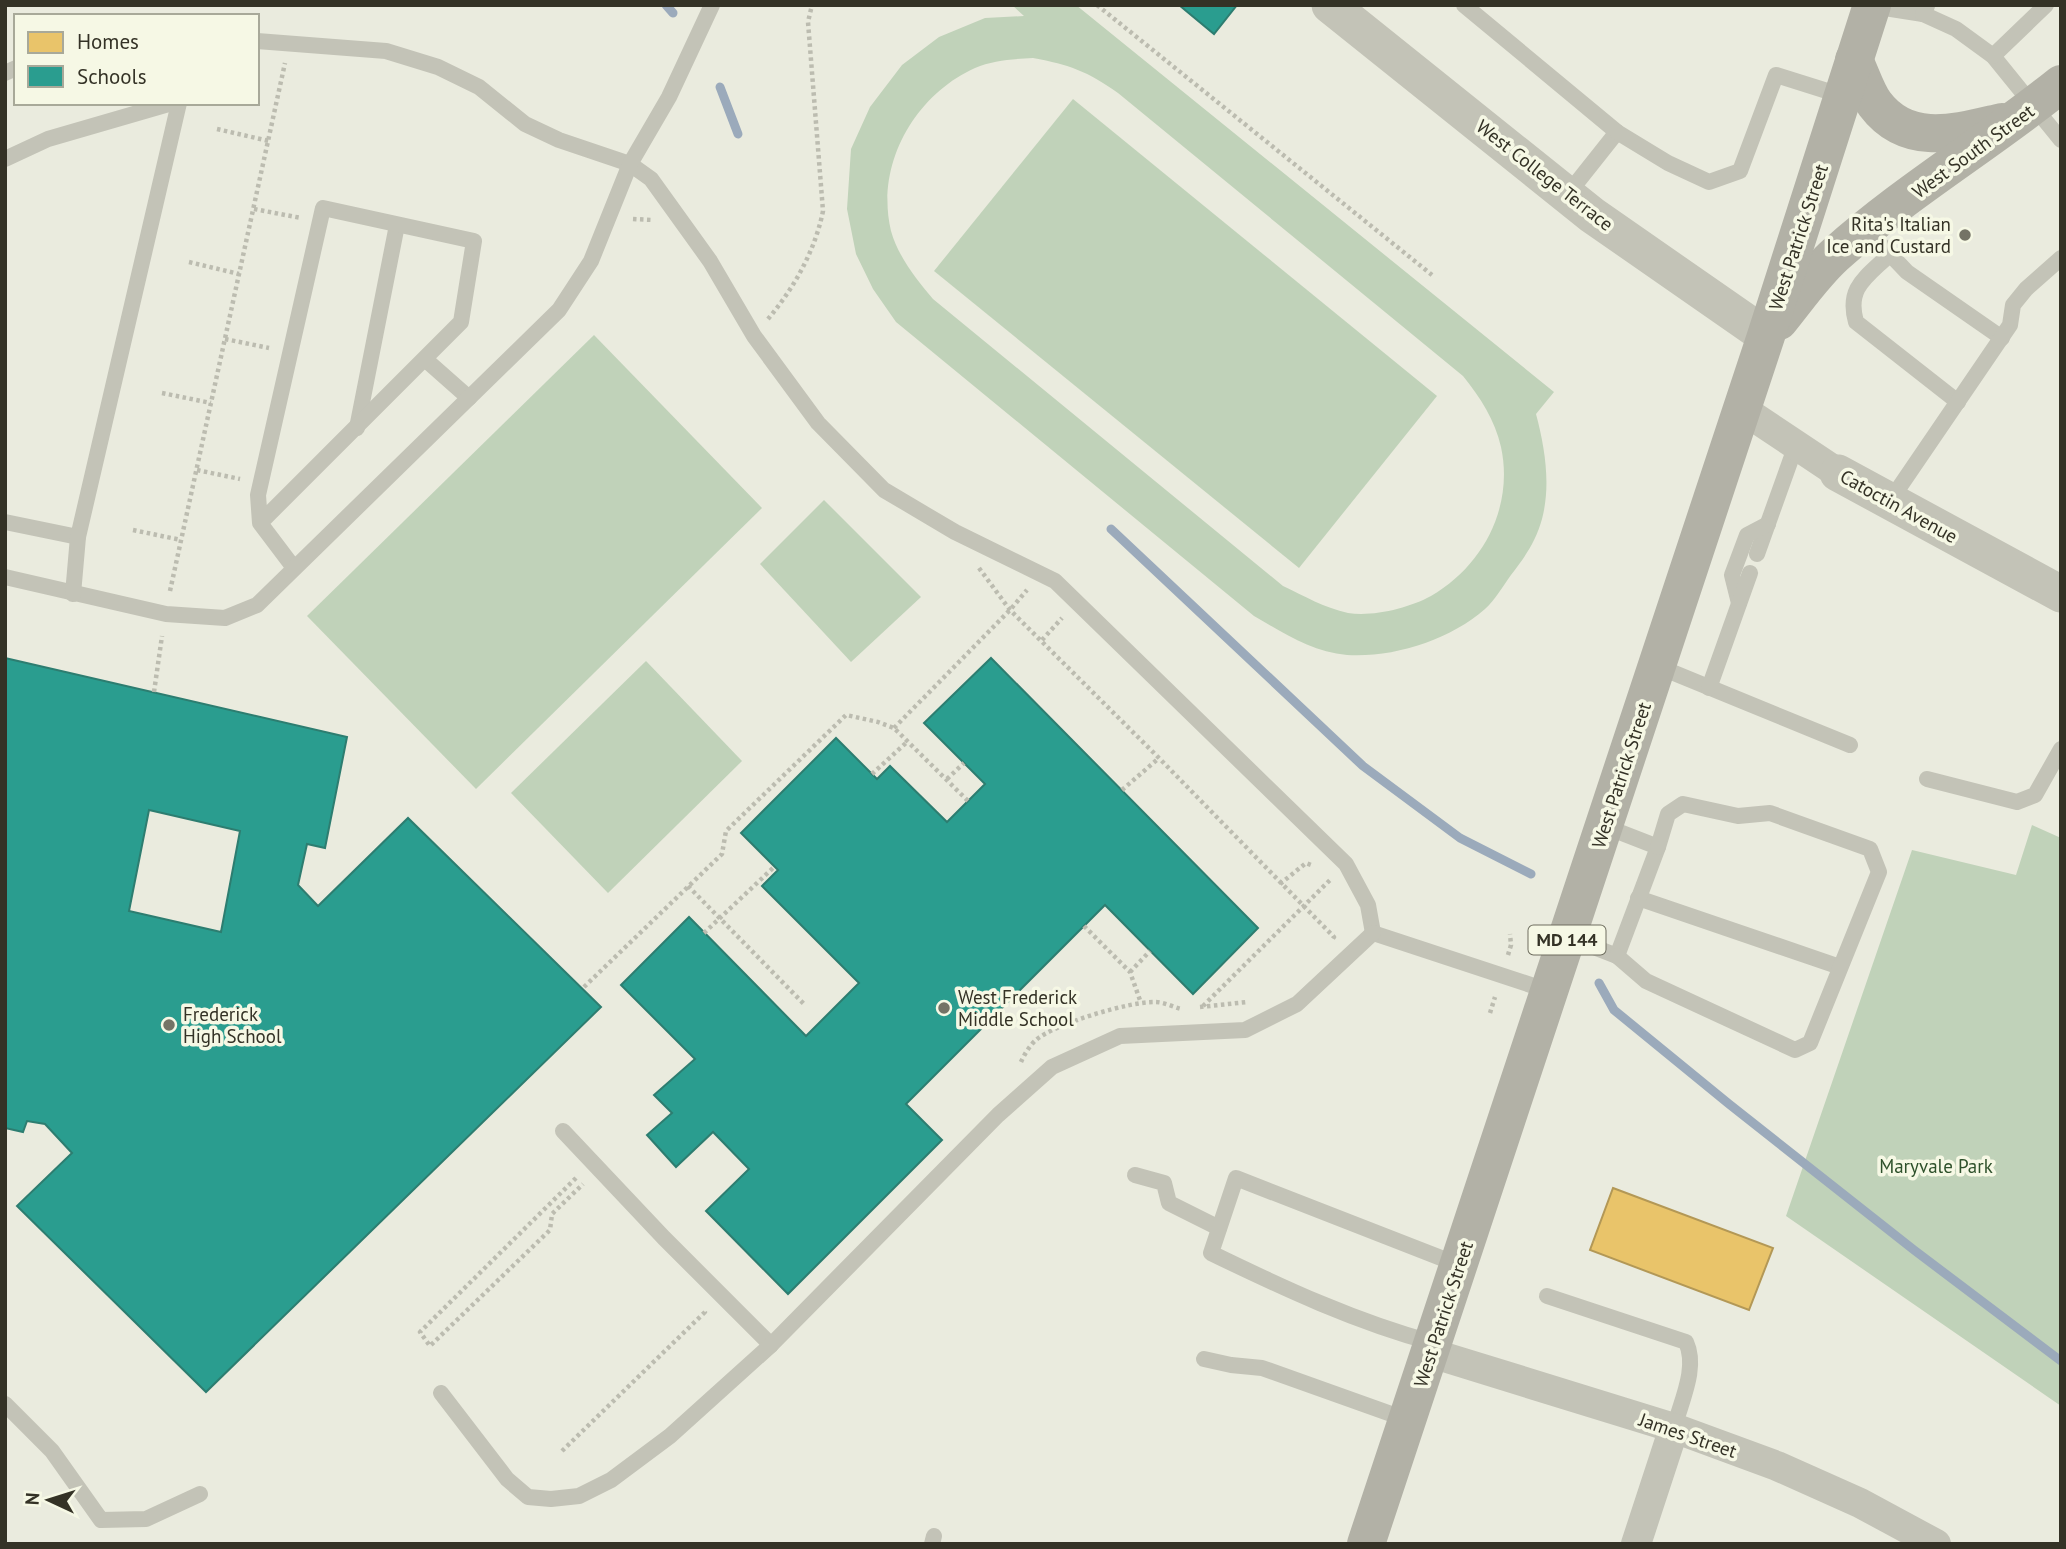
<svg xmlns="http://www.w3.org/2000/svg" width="2066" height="1549" viewBox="0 0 2066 1549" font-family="'PT Sans',sans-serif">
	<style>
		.green { fill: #c0d2b9; fill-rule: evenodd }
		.homes { fill: #e9c46a; stroke: #b39856; stroke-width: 2 }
		.schools { fill: #2a9d8f; stroke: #2d7d70; stroke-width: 2; fill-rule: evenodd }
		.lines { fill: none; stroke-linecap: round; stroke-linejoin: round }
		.stream { stroke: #9baabb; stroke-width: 9 }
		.path { stroke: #bcbcb0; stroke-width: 4.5; stroke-dasharray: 3.5 3.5; stroke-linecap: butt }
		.service { stroke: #c3c3b7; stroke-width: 16 }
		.minor { stroke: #c3c3b7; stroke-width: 30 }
		.tertiary { stroke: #c3c3b7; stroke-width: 37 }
		.primary { stroke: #b2b1a6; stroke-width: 38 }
		.poi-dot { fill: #747366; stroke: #f6f8e5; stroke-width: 2.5 }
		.labels { text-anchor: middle; stroke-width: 7; stroke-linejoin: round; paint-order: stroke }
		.shield { fill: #f6f8e5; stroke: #6e6d5f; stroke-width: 2 }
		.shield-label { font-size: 18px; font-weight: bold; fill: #343226 }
		.street-label { font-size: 19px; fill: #343226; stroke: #f6f8e5 }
		.poi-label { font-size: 19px; fill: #343226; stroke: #f6f8e5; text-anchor: start }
		.park-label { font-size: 19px; fill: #2e512b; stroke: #f6f8e5 }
	</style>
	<rect width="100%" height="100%" fill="#eaebde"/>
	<!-- green -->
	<g class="green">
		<path d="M 1012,5 L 1076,5 L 1554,392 L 1536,414 C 1545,448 1551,485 1542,519 C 1536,541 1525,557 1511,575 C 1503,586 1495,600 1485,609 C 1450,640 1393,658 1347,655 C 1312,652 1284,633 1254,616 L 896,322 L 873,289 L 856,254 L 847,209 L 851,149 L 870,107 L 902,65 L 939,37 L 985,18 L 1024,16 ZM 1033,58 C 1070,65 1087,71 1118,93 L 1463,376 C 1480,397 1495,420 1501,447 C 1514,507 1483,566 1431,596 C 1409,608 1373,617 1348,613 C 1325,608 1304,596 1283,586 L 933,299 C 916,279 898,256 891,231 C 875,164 915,95 975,68 C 993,60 1014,59 1033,58 Z"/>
		<polygon points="1073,99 1437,396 1299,568 934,271"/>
		<polygon points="594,335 762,508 476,789 307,616"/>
		<polygon points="824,500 921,597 851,662 760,564"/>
		<polygon points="646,661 742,761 608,893 511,793"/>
		<polygon points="2032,825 2061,838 2061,1406 1786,1216 1912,850 2016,875"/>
	</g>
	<!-- homes -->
	<polygon class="homes" points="1613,1188 1773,1248 1749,1310 1590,1250"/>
	<!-- schools -->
	<g class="schools">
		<polygon points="1179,5 1237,5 1214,34"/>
		<path d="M 5,658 L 347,737 L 325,848 L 307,844 L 298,885 L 318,906 L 408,818 L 601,1007 L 206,1392 L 17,1206 L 72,1153 L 45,1124 L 27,1121 L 23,1132 L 5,1128 ZM 149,810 L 240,831 L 221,932 L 129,911 Z"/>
		<polygon points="991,658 1258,928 1193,994 1105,905 906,1104 942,1140 788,1294 706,1211 749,1169 713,1132 676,1167 647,1135 672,1113 654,1095 695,1059 621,985 689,917 806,1036 859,983 762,886 778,870 741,833 836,738 877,779 890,766 947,822 985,784 924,723"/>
	</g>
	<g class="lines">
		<!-- stream -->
		<g class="stream">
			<polyline points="666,5 673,13"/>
			<polyline points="720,87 738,134"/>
			<polyline points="1111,529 1363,766 1460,838 1531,874"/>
			<polyline points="1599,983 1614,1010 1729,1104 1914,1250 2061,1361"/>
		</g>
		<!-- path -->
		<g class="path">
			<polyline points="1097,5 1432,275"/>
			<polyline points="217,129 269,141"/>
			<polyline points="254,209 301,218"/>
			<polyline points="633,219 653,220"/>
			<polyline points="189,262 239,274"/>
			<path d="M 768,319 C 794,288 815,251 823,211 L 808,22 L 812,5"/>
			<polyline points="225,339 269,348"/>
			<polyline points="162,393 211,403"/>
			<polyline points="197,470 240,479"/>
			<polyline points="133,530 181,540"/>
			<polyline points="979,568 1010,610 1159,758 1334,937 1332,940"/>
			<polyline points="170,591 285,63"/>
			<polyline points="1042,640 1062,618"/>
			<polyline points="154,692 162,636"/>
			<polyline points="894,728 1010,610 1027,590"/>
			<polyline points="872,774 907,742"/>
			<polyline points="947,779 964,763"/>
			<polyline points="1122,790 1159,758"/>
			<polyline points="1280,884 1306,863 1314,866"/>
			<polyline points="688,886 804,1004"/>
			<polyline points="1084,926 1130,972 1141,1003"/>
			<polyline points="704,933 774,867"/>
			<polyline points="1508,955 1511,945 1510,934"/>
			<polyline points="1130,972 1150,951"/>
			<polyline points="584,987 722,854 726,831 846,715 878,722 894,728 968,801"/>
			<polyline points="1203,1006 1330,880"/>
			<polyline points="1200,1007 1247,1002"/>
			<polyline points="1490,1013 1495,997"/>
			<path d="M 1021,1062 C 1024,1055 1030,1045 1036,1040 C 1054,1024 1131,1001 1155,1002 C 1164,1002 1173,1007 1181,1009"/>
			<polyline points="576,1178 420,1332 430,1346 550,1230 552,1214 583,1184"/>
			<polyline points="562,1451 705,1312 704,1310"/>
		</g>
		<!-- service -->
		<g class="service">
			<polyline points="1464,5 1617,132 1567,195"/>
			<polyline points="1872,6 1923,14 1927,6"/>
			<polyline points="1923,14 1956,29 1993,56 2061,140"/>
			<polyline points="257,41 386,51 438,67 479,87 525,124 559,140 630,164 651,179 710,261 754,336 818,423 884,490 955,532 1055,581 1346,864 1368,905 1373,933"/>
			<polyline points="1993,56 2046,5"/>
			<polyline points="5,73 16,68"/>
			<polyline points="1617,132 1668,163 1709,182 1740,171 1776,75 1843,96"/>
			<polyline points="5,159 48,139 172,103"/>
			<polyline points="1866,229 1907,272 2002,338"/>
			<path d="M 1890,254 C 1867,277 1846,287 1856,322 L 1958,402"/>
			<polyline points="426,360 469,398"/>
			<polyline points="357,428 397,225"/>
			<polyline points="1890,501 2010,325 2013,305 2026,289 2061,258"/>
			<polyline points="5,522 78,537"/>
			<polyline points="260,523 461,322 474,241 323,208 258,495 260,523 294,568"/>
			<polyline points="1757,554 1796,445"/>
			<polyline points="5,577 166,614 225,618 257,605 559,310 591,261 630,164 669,97 712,5"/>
			<polyline points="73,594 78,537 179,103"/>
			<polyline points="1739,603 1732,575 1747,535 1768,524"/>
			<polyline points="1657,666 1850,745"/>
			<polyline points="1709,688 1750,573"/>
			<polyline points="1927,779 2017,802 2035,795 2061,749"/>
			<polyline points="1638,898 1840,967"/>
			<polyline points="1373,933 1549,991"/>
			<polyline points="1568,937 1617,956 1658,847 1604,826"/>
			<polyline points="1617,956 1646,981 1795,1050 1810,1043 1879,872 1870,849 1770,813 1738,816 1683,804 1668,814 1658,847"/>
			<polyline points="563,1131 664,1238 771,1345"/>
			<polyline points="1135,1175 1164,1183 1169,1203 1219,1228"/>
			<path d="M 1547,1296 L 1686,1342 C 1698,1368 1681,1401 1674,1428"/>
			<path d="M 1434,1343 C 1356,1322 1283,1288 1211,1253 L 1236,1178 L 1459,1265"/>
			<polyline points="1204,1359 1231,1365 1262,1368 1408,1420"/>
			<polyline points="441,1393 507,1479 528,1497 551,1499 579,1496 611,1480 670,1436 771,1345 998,1115 1052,1067 1120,1036 1245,1030 1297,1004 1373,933"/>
			<polyline points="5,1404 52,1451 101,1520 146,1519 200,1494"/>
			<polyline points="932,1544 934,1536"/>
		</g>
		<!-- minor -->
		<g class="minor">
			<polyline points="1742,409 1838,473"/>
			<polyline points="1431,1353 1674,1428 1777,1466 1860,1503 1936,1544"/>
			<polyline points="1636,1544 1674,1428"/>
		</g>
		<!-- tertiary -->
		<g class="tertiary">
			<polyline points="1330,5 1592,215 1766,336"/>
			<polyline points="1838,473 2061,594"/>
		</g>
		<!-- primary -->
		<g class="primary">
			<path d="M 1854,60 C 1861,74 1866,92 1875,104 C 1908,148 1958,132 2002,122"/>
			<path d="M 1779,321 C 1797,299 1814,274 1835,255 C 1905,192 1988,143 2061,84"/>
			<polyline points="1366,1544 1766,336 1872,5"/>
		</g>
	</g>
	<!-- markers -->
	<g class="poi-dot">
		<circle cx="1965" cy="235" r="7"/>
		<circle cx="944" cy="1008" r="7"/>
		<circle cx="169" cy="1025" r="7"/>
	</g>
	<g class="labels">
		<!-- shield labels -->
		<rect class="shield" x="1528.5" y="925.5" width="77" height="29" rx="5"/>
		<g class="shield-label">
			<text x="1567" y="946">MD 144</text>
		</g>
		<!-- street labels -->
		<g class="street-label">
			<text transform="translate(1973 151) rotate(-36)" y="7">West South Street</text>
			<text transform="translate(1545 175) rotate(38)" y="7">West College Terrace</text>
			<text transform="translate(1798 237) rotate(-72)" y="7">West Patrick Street</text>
			<text transform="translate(1899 506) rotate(29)" y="7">Catoctin Avenue</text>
			<text transform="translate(1621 775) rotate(-72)" y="7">West Patrick Street</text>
			<text transform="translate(1443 1314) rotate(-72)" y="7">West Patrick Street</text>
			<text transform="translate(1688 1435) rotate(19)" y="7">James Street</text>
		</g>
		<!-- poi labels -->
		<g class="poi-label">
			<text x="1951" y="231" text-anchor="end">Rita's Italian<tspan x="1951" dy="22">Ice and Custard</tspan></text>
			<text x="958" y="1004">West Frederick<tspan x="958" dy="22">Middle School</tspan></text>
			<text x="183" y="1021">Frederick<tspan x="183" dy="22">High School</tspan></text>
		</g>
		<!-- park labels -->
		<g class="park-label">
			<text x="1936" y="1173">Maryvale Park</text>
		</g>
	</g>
	<!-- border -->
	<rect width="2066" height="1549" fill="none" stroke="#343226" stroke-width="14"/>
	<!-- legend -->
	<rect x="14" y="14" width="245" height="91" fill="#f6f8e5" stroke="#a8a999" stroke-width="2"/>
	<rect x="28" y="32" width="35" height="21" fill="#e9c46a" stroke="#a8a999" stroke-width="2"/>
	<text x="77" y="49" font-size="21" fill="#343226">Homes</text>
	<rect x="28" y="66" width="35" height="21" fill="#2a9d8f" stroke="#a8a999" stroke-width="2"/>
	<text x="77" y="84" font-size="21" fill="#343226">Schools</text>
	<!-- north arrow -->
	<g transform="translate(49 1500) rotate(274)" stroke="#f6f8e5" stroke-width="5" paint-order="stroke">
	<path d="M0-5L12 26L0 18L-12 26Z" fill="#343226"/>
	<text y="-10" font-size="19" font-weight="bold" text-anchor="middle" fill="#343226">N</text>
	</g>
</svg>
